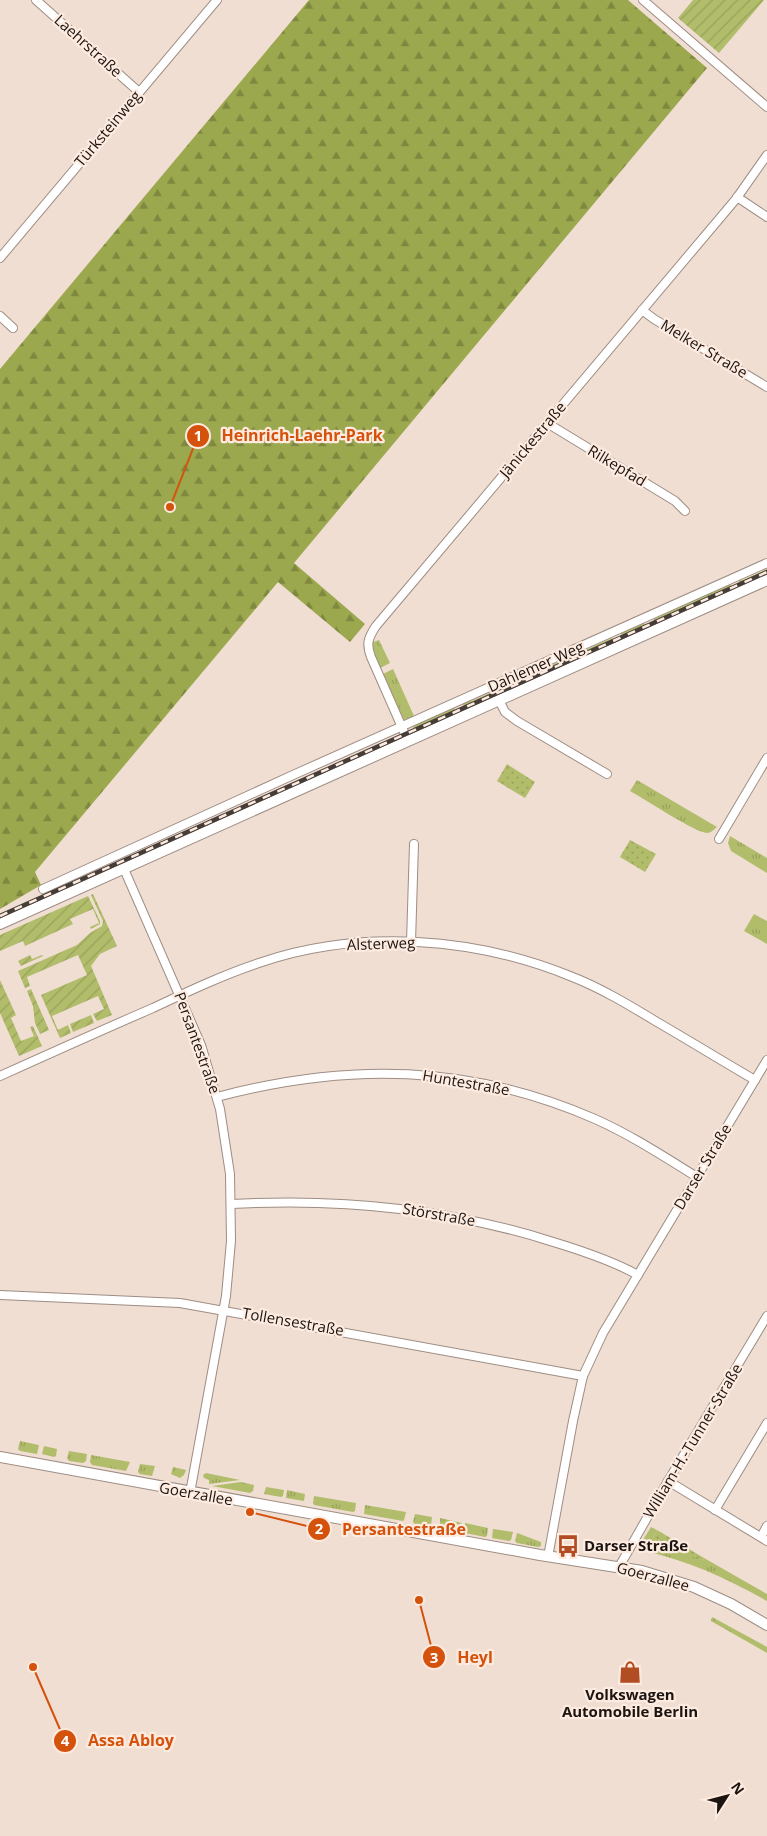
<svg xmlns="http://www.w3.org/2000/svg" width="767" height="1836" viewBox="0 0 767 1836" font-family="'Open Sans',sans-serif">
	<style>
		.grass { fill: url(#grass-tufts) }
		.forest { fill: url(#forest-firs) }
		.park { fill: url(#park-dots) }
		.garden { fill: url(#garden-furrows) }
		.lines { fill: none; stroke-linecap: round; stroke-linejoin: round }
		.street-casing { stroke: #9e8d83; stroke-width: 10 }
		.secondary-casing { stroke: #9e8d83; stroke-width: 12 }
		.street { stroke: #fff; stroke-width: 8 }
		.secondary { stroke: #fff; stroke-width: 10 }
		.rail-casing { stroke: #463d38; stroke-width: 4.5 }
		.rail { stroke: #feebe0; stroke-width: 2.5; stroke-dasharray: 8; stroke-linecap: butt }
		.labels { text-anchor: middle; stroke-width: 4.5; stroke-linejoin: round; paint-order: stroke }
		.street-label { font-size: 15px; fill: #1b1411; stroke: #feebe0 }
		.poi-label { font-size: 15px; font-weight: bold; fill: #1b1411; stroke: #feebe0; text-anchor: start }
		.leader { fill: none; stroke: #d4520c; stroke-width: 2 }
		.callout-dot { fill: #d4520c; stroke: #feebe0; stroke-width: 2 }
		.mark-label { font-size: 15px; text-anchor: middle; font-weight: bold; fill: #fff }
		.callout-label { font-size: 16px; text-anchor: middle; font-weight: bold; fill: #d4520c; stroke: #feebe0; stroke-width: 4.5; stroke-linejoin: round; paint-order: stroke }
	</style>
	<defs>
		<pattern id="grass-tufts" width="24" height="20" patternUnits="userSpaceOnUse" patternTransform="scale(1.25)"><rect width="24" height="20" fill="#b1bd6a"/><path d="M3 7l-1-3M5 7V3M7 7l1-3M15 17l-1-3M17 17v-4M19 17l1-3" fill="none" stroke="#98a25b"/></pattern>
		<pattern id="forest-firs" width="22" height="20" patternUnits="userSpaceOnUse" patternTransform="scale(1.25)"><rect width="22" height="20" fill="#9ba84d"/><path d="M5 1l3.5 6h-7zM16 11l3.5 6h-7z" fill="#7e883f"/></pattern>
		<pattern id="park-dots" width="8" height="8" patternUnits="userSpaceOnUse" patternTransform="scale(1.25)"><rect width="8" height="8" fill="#b1bd6a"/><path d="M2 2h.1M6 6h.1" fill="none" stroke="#98a25b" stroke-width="1.8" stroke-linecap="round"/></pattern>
		<pattern id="garden-furrows" width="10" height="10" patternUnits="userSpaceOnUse" patternTransform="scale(1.25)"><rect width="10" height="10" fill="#b1bd6a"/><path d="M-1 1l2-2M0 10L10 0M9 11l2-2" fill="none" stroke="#98a25b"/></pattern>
	</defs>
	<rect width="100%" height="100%" fill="#f0ded3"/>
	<!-- grass -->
	<g class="grass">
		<polygon points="767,569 767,575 742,586 738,580 743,580"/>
		<polygon points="729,584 731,585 734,589 731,591 657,624 654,624 654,619"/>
		<polygon points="644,623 648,627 647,629 625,639 622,639 621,633"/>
		<polygon points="612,638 616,641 614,644 465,711 463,706 464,701 467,700 472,701"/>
		<path d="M 379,640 L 390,663 L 380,668 C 376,659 372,652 373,642 Z"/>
		<polygon points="393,669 414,716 404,720 383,674"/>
		<polygon points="453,707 458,713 456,715 416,733 413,727 416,725 416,723"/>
		<path d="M 637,780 L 717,827 C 713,830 711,833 707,833 C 696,833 643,798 630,791 Z"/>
		<polygon points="730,836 767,858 767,873 731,851 728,843"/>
		<polygon points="754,914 767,921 767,944 744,931"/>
		<polygon points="20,1441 39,1445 37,1454 20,1451 18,1449"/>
		<polygon points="44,1446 57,1449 56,1456 54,1457 42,1454"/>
		<polygon points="69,1451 87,1454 86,1461 83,1463 69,1461 67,1458"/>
		<polygon points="91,1455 130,1462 126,1471 92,1465 90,1462"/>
		<polygon points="140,1464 155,1466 152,1476 140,1474 138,1472"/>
		<polygon points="173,1467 186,1470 184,1475 180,1478 171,1474"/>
		<polygon points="206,1473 240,1480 209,1484 209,1480 204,1478 203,1475"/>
		<polygon points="241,1482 254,1485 253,1491 250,1493 212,1486"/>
		<polygon points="266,1487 284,1490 283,1496 281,1497 264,1494"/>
		<polygon points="287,1490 305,1494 304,1501 286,1498"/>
		<polygon points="314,1496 356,1503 355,1511 353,1512 314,1505 313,1503"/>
		<polygon points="365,1505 406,1512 404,1520 403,1521 364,1514"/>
		<polygon points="415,1514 432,1517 431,1525 429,1526 415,1524 413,1522"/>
		<polygon points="440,1518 462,1523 459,1532 440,1528"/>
		<polygon points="465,1523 488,1528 487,1536 485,1537 465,1533"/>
		<path d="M 651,1527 L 657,1530 L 653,1538 L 703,1560 L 704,1558 L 767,1594 L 767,1601 C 728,1579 689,1561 645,1551 L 641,1543 Z"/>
		<polygon points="493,1529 513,1532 511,1540 509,1541 492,1538"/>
		<polygon points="517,1533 541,1542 541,1546 538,1547 517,1543 515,1541"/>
		<polygon points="712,1617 767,1647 767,1653 711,1621"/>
	</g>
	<!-- forest -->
	<polygon class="forest" points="309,0 628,0 707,68 294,563 365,624 350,642 278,582 35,872 41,885 0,909 0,369"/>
	<!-- park -->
	<g class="park">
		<polygon points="507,764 535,782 525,798 497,781"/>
		<polygon points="630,840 656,854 645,872 620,857"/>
		<polygon points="657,1530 704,1558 703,1560 659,1547 653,1538"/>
	</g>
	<!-- garden -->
	<g class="garden">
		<polygon points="693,0 764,0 719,53 678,18"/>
		<polygon points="93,894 117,946 100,954 91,966 112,1015 97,1021 93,1014 104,1009 98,996 52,1016 58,1030 68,1025 71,1033 60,1038 41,995 87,975 78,955 27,977 30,986 25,988 18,971 77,945 90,933 102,926 103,921 91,895"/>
		<polygon points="88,896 100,921 100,924 91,929 90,927 99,923 93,909 70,919 73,924 25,946 23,941 0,951 0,935"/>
		<polygon points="30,955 32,959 42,955 43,956 21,966 18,961"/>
		<polygon points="0,980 16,1015 11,1018 21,1041 34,1036 30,1027 33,1026 42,1046 19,1056 0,1013"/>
		<polygon points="31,989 49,1030 40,1034 35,1023 33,1006 27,991"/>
		<polygon points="91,1015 94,1023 73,1032 70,1024"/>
	</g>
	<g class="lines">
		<defs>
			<g id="street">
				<polyline points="36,0 139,92"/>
				<polyline points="643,0 767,107"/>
				<polyline points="737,197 767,217"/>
				<polyline points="0,258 217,0"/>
				<polyline points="642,310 654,319 767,387"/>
				<polyline points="0,316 13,328"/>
				<polyline points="547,423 675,501 685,511"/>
				<polyline points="499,700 505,712 517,721 607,774"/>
				<path d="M 408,741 L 371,657 C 366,644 368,638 376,626 L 736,199 L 767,155"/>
				<polyline points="719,839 767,758"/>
				<polyline points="124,869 201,1045 220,1109 230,1174 231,1241 226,1296 190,1493"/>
				<polyline points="43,889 293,775 767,563"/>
				<polyline points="411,942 414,844"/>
				<path d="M 0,1076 C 51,1053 102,1030 153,1008 C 189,991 225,974 262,962 C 361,929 474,937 570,976 C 601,988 629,1005 657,1022 C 690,1041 722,1061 755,1080"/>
				<path d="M 217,1097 C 348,1062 469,1064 595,1119 C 631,1135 663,1156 697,1177"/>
				<path d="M 231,1204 C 340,1198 446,1208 550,1241 C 580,1250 611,1260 638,1275"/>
				<polyline points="0,1295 180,1303 583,1376"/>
				<polyline points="668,1481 767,1541"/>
				<polyline points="715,1510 767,1423"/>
				<polyline points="761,1537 767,1526"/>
				<polyline points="548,1557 573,1421 583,1376 603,1333 767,1060"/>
				<polyline points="619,1567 668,1481 767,1316"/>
			</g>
			<g id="secondary">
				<polyline points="0,924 767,580"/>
				<polyline points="0,1457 540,1555 642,1571 694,1587 731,1604 767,1625"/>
			</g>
		</defs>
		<!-- street casing -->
		<use href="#street" class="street-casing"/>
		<!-- secondary casing -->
		<use href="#secondary" class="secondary-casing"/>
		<!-- street -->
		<use href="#street" class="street"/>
		<!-- secondary -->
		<use href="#secondary" class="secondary"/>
		<defs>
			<polyline id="rail" points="0,916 767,572"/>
		</defs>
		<!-- rail casing -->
		<use href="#rail" class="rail-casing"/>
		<!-- rail -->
		<use href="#rail" class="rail"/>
	</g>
	<!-- icons -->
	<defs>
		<symbol id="bus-bare" viewBox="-9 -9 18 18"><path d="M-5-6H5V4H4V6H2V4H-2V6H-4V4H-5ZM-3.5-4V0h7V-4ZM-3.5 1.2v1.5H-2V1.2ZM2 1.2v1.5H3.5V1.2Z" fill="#b24c22" stroke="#feebe0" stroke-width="2.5" paint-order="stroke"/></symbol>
		<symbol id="shop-bare" viewBox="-9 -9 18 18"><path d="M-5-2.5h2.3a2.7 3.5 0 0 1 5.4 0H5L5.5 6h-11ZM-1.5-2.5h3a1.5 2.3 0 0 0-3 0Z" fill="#b24c22" stroke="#feebe0" stroke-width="2.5" paint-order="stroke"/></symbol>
	</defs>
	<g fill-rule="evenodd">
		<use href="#bus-bare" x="552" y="1530" width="32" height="32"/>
		<use href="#shop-bare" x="614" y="1656" width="32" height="32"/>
	</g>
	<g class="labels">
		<!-- street labels -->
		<g class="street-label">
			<text transform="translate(88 46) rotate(42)" y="5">Laehrstraße</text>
			<text transform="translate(108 129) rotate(-50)" y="5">Türksteinweg</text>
			<text transform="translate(704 349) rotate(31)" y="5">Melker Straße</text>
			<text transform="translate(533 440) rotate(-50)" y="5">Jänickestraße</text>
			<text transform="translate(617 466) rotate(31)" y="5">Rilkepfad</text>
			<text transform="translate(536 667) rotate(-24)" y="5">Dahlemer Weg</text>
			<text transform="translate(381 944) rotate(-2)" y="5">Alsterweg</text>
			<text transform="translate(197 1043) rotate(70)" y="5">Persantestraße</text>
			<text transform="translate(466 1083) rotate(10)" y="5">Huntestraße</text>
			<text transform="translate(703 1167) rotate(-59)" y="5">Darser Straße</text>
			<text transform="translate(439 1215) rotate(10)" y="5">Störstraße</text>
			<text transform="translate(293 1322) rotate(10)" y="5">Tollensestraße</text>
			<text transform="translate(693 1441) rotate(-59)" y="5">William-H.-Tunner-Straße</text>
			<text transform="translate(196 1494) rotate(10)" y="5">Goerzallee</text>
			<text transform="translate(653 1577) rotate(15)" y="5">Goerzallee</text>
		</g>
		<!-- poi labels -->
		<g class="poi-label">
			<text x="584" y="1551">Darser Straße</text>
			<text x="630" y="1700" text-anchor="middle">Volkswagen<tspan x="630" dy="17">Automobile Berlin</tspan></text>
		</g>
	</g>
	<!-- callouts -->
	<path class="leader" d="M170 507L198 436M250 1512L319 1529M419 1600L434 1657M33 1667L65 1741"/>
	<g class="callout-dot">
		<circle cx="170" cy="507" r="5"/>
		<circle cx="250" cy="1512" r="5"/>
		<circle cx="419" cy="1600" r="5"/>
		<circle cx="33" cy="1667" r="5"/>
		<circle cx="198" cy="436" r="12"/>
		<circle cx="319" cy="1529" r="12"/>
		<circle cx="434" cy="1657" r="12"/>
		<circle cx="65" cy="1741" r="12"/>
	</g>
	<g class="mark-label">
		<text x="198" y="441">1</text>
		<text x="319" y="1534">2</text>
		<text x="434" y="1663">3</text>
		<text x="65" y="1746">4</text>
	</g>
	<g class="callout-label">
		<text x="302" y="441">Heinrich-Laehr-Park</text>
		<text x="404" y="1535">Persantestraße</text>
		<text x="475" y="1663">Heyl</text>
		<text x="131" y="1746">Assa Abloy</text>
	</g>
	<!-- north arrow -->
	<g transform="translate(727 1796) rotate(54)" stroke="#feebe0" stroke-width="4" paint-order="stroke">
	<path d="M0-4L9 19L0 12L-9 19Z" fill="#1b1411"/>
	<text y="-8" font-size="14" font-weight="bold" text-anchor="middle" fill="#1b1411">N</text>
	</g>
</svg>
